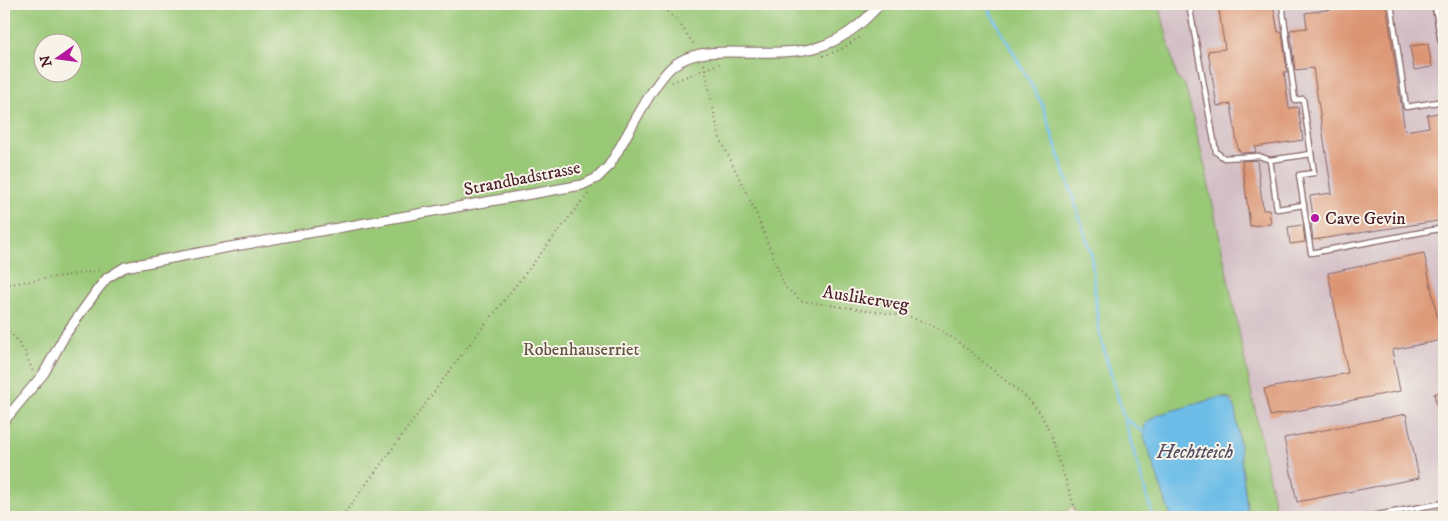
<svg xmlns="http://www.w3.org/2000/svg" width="1448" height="521" viewBox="0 0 1448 521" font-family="'IM FELL DW Pica',serif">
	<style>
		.industrial { fill: #d2bdc5 }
		.green { fill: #99c877; stroke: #727451; fill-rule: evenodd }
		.water { fill: #6dbde8; stroke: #5c6e8a }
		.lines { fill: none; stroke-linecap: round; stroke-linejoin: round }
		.stream { stroke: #6dbde8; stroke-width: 3 }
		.building { fill: #dc9573 }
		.service-casing { stroke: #866565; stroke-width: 7 }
		.minor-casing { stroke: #866565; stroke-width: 11 }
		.tertiary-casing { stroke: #866565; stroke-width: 14 }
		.path { stroke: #866565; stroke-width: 2; stroke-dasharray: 1 4; stroke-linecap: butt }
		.service { stroke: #fff; stroke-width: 4.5 }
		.minor { stroke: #fff; stroke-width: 9 }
		.tertiary { stroke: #fff; stroke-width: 11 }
		.poi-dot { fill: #b5179e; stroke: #f7f3e8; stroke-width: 2 }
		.labels { text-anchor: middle; stroke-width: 4; stroke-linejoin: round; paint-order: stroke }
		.street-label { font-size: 18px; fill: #4a1f2b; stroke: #f7f3e8 }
		.poi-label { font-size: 18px; fill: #4a1f2b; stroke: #f7f3e8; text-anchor: start }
		.park-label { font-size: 18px; fill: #625242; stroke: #f7f3e8 }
		.water-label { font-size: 19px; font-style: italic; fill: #544e64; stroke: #f7f3e8 }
	</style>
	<rect width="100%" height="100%" fill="#f7f3e8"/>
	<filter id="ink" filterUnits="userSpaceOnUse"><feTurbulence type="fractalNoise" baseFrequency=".02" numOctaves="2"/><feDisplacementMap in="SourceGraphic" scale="10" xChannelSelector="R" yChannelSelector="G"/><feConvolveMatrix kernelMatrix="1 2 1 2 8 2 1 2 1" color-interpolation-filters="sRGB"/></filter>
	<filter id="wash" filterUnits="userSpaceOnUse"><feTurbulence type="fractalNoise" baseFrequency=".0096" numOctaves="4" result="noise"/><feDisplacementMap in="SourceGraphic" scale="20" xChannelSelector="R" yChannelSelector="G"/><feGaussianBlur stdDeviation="1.12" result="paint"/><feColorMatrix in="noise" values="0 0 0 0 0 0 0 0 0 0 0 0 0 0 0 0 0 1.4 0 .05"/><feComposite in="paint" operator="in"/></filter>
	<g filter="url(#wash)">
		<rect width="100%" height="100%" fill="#f4e7d2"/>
		<!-- industrial -->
		<polygon class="industrial" points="1159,4 1438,4 1444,40 1444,517 1277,517 1205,167 1185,85 1177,78"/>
		<!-- green -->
		<path class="green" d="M 4,4 L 1159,4 L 1177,78 L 1185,85 L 1205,167 L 1277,517 L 1248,517 L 1235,408 L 1233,401 L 1226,397 L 1157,415 L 1145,424 L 1144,437 L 1171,517 L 1078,517 L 1073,506 L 1060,517 L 4,517 ZM 42,42 L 72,42 L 72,72 L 42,72 Z"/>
		<!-- water -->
		<polygon class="water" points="1220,397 1229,399 1235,408 1248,517 1171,517 1144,437 1145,424 1157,415"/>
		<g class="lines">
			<!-- stream -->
			<g class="stream">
				<polyline points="986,4 1042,104 1091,252 1099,333 1153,517"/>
				<polyline points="1125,419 1144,432"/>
			</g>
		</g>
		<g id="blocks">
			<!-- building -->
			<g class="building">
				<polygon points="1218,4 1273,4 1278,32 1282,32 1287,72 1284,72 1289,108 1298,107 1303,140 1255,147 1256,152 1241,153 1240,150 1238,150 1231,104 1217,106 1208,51 1225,49"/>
				<polygon points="1367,4 1386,4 1405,131 1429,127 1427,115 1438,113 1444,152 1444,220 1313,240 1311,223 1314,223 1310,196 1332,193 1313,68 1295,70 1290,30 1307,28 1305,13"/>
				<polygon points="1428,44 1432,67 1414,70 1410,46"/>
				<polygon points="1257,160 1263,210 1269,210 1271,224 1250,226 1242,161"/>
				<polygon points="1303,225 1305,242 1290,244 1288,227"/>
				<polygon points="1424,253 1442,340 1392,350 1400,391 1270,416 1264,389 1348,373 1328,273"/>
				<polygon points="1444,391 1444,423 1441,424 1434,394"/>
				<polygon points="1406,414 1419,478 1297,502 1284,438"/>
				<polygon points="1442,509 1443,517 1419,517 1419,514"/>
			</g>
		</g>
	</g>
	<g filter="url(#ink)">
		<use href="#blocks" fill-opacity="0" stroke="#866565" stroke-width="1"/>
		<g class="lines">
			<defs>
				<g id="service">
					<polyline points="1189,4 1216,152 1224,158 1259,156 1270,160 1311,154"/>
					<polyline points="1282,4 1295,100 1303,99 1314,173 1299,175 1311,253 1444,228"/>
					<polyline points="1391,4 1406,107 1444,101"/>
					<polyline points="1270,160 1277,209 1304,205"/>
					<polyline points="1366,517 1444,503"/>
				</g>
				<path id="minor" d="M 4,421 L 44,373 L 65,335 L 98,289 L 107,278 L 125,267 L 224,248 L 582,185 L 597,178 L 608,167 C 625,142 652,82 674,65 C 691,53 709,52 728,52 C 796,52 832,59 880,4"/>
				<polyline id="tertiary" points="1438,4 1444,40"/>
			</defs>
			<!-- service casing -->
			<use href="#service" class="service-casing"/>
			<!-- minor casing -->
			<use href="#minor" class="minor-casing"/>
			<!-- tertiary casing -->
			<use href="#tertiary" class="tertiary-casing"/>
			<!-- path -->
			<g class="path">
				<polyline points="661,4 682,27 695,46"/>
				<polyline points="823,56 840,50 860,37"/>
				<polyline points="704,64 719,136 756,213 785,287 802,301 906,316 930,324 956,340 1027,398 1041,414 1049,431 1078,517"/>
				<polyline points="672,82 721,63"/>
				<polyline points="4,285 102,270"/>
				<polyline points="4,323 25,352 33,372"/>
				<polyline points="342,517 465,350 590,191"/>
			</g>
			<!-- service -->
			<use href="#service" class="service"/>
			<!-- minor -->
			<use href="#minor" class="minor"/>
			<!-- tertiary -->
			<use href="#tertiary" class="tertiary"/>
		</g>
	</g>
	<!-- markers -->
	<circle class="poi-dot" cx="1315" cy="218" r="5"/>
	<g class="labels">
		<!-- street labels -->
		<g class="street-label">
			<text transform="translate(522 178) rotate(-11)" y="6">Strandbadstrasse</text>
			<text transform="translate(866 298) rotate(9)" y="6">Auslikerweg</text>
		</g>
		<!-- poi labels -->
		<g class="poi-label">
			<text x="1325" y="224">Cave Gevin</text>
		</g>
		<!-- park labels -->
		<g class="park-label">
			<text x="581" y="355">Robenhauserriet</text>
		</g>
		<!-- water labels -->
		<g class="water-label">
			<text x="1195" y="458">Hechtteich</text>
		</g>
	</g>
	<!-- margin -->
	<rect width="1448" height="521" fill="none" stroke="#f7f3e8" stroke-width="20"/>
	<!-- north arrow -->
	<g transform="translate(58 58) rotate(256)"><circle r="24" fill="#f7f3e8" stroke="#b29e9c"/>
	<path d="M0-4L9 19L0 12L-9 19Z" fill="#b5179e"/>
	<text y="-8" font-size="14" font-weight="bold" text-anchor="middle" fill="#4a1f2b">N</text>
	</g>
</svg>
